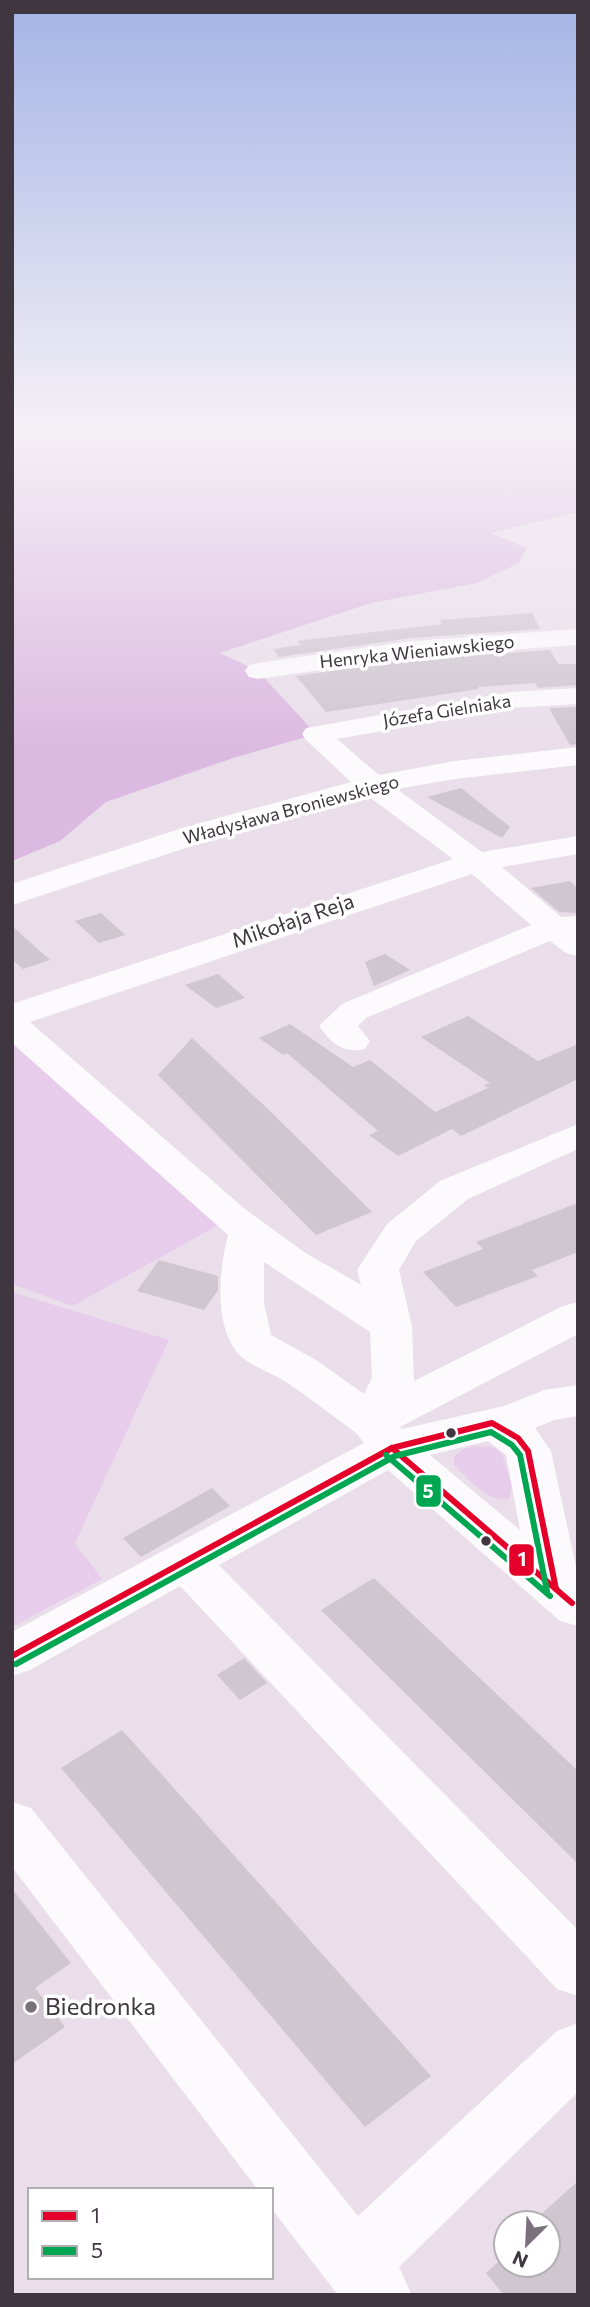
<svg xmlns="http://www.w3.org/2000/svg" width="590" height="2307" viewBox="0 0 590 2307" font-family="Commissioner,sans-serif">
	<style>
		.green { fill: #e7cdeb }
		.forest { fill: #dcb9e1 }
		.building { fill: #cfc6d0 }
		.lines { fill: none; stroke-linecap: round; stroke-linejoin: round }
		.minor { fill: #fcfafc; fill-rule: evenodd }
		.bus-1-casing { stroke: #fff; stroke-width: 11 }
		.bus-2-casing { stroke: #fff; stroke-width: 11 }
		.bus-1 { stroke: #e4002b; stroke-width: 6 }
		.bus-2 { stroke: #00a651; stroke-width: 6 }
		.bus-dot { fill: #3f3640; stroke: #fff; stroke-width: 2.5 }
		.poi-dot { fill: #7a717c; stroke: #fff; stroke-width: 2.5 }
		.labels { text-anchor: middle; stroke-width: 7; stroke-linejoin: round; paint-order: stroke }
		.far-street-label { font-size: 18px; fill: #3f3640; stroke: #fff }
		.street-label { font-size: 21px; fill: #3f3640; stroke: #fff }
		.near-poi-label { font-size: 24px; fill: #3f3640; stroke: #fff; text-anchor: start }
		.line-badge { stroke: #fff; stroke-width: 2.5 }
		.badge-label { font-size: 19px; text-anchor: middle; font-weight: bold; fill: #fff }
	</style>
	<rect width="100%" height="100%" fill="#e9deea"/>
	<!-- green -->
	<g class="green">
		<polygon points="12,1024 231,1218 73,1306 12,1284"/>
		<polygon points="12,1292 169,1340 75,1543 102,1579 12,1627"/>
		<path d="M 475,1446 L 492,1447 L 502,1454 L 512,1485 L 509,1499 C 487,1503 469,1479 454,1465 L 454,1457 L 463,1449 Z"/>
	</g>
	<!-- forest -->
	<polygon class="forest" points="12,427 578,427 578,512 491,533 526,548 519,563 477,583 371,603 220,653 258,671 316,734 233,758 106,802 60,841 12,861"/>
	<!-- building -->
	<g class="building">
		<polygon points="532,613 540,629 411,638 279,657 273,649 301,645 297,641 442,624 439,620"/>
		<polygon points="550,650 558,664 578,664 578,685 538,688 535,683 478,687 479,689 326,712 296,676 411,660"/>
		<polygon points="578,707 578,744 570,745 549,708"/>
		<polygon points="461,788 510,827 502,838 427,797"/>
		<polygon points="570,881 578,889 578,913 559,912 531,888"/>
		<polygon points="101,913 123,933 125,935 99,943 75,921"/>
		<polygon points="12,926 50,960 23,969 12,959"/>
		<polygon points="385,954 410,970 374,986 365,962"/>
		<polygon points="218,974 245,998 216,1008 185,985"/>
		<polygon points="468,1016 538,1061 578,1044 578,1079 461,1136 452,1129 398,1156 369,1135 378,1131 287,1053 283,1055 259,1038 290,1024 353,1067 370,1060 435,1112 488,1088 484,1085 490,1083 421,1037"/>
		<polygon points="192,1038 271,1112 372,1212 316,1235 158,1075"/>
		<polygon points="578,1203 578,1252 532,1270 538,1276 456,1307 423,1272 483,1249 476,1242"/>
		<polygon points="159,1260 218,1276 218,1290 204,1310 137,1291"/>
		<polygon points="212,1488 230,1506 141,1557 123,1538"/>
		<polygon points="374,1578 578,1771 578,1864 321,1610"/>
		<polygon points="244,1658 267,1683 240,1700 217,1675"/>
		<polygon points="122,1730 431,2076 365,2127 61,1768"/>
		<polygon points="12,1889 71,1963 35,1988 65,2027 12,2064"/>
		<polygon points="578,2181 578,2295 504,2295 486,2273 506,2255 506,2265 548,2265 548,2223 541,2223 537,2218"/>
	</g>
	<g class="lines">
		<!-- minor -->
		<g class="minor">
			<polygon points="578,629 578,645 411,657 258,679 249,677 245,671 249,665 258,663 411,641"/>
			<path d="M 578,688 L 578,704 L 510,708 L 337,739 L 379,775 L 455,761 L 578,747 L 578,765 L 455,779 L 397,789 L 482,852 L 578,836 L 578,854 L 502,867 L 561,917 L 578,916 L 578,956 L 566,953 L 550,941 L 366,1018 L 358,1026 L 370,1041 L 365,1049 C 343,1054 332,1044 319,1026 L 342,1004 L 531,925 L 472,874 L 30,1022 L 245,1209 L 304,1252 L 361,1285 L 357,1270 L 387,1224 L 440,1181 L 578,1124 L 578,1149 L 468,1199 L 416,1241 L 399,1270 L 412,1326 L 414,1381 L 563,1306 L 578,1302 L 578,1334 L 400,1427 L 402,1429 L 504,1406 L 544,1390 L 578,1385 L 578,1416 L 554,1420 L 535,1428 L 551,1451 L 578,1576 L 578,1626 L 560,1621 L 388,1470 L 219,1565 L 578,1930 L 578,1996 L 557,1989 L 180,1586 L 30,1670 L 12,1676 L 12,1632 L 364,1443 L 356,1433 C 333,1416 310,1398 286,1382 C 272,1372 246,1365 236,1351 C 214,1321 219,1269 228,1235 L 12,1043 L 12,1004 L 453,859 L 368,796 L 204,842 L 12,905 L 12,884 L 182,828 L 351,782 L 306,740 L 302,734 L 306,728 L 510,692 ZM 264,1262 L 370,1332 L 372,1378 L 364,1394 L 316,1360 L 271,1335 L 264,1303 ZM 488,1441 L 506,1455 L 520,1530 L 430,1455 Z"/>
			<polygon points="12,1802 31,1808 358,2216 557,2031 578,2023 578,2092 399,2267 412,2295 338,2295 271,2208 271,2190 258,2190 12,1867"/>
		</g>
		<defs>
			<g id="bus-1">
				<polyline points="392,1448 572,1603"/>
				<polyline points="12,1656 392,1448 492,1423 518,1438 528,1451 556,1589"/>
			</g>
			<g id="bus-2">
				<polyline points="386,1455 550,1596"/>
				<polyline points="16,1664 395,1456 491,1432 512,1445 520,1455 547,1591"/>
			</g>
		</defs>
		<!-- bus-1 casing -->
		<use href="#bus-1" class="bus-1-casing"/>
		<!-- bus-2 casing -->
		<use href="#bus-2" class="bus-2-casing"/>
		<!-- bus-1 -->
		<use href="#bus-1" class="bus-1"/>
		<!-- bus-2 -->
		<use href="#bus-2" class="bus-2"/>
	</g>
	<!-- sky -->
	<linearGradient id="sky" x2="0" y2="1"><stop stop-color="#a4b4e6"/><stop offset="0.57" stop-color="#f5f0f6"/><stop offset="1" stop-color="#f5f0f6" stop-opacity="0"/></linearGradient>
	<rect width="590" height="750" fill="url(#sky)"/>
	<!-- markers -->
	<g class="bus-dot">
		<circle cx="451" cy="1433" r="6"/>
		<circle cx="486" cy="1541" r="6"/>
	</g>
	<circle class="poi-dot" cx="31" cy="2007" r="7"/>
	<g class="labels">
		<!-- far-street labels -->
		<g class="far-street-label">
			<text transform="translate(417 652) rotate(-6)" y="6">Henryka Wieniawskiego</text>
			<text transform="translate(447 711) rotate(-9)" y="6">Józefa Gielniaka</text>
			<text transform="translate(291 810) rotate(-15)" y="6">Władysława Broniewskiego</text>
		</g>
		<!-- street labels -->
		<g class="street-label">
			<text transform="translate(293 921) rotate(-19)" y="7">Mikołaja Reja</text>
		</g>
		<!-- near-poi labels -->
		<g class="near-poi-label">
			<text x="45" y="2015">Biedronka</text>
		</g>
	</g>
	<g class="line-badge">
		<rect x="415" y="1474" width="27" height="34" rx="7" fill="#00a651"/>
		<rect x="508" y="1543" width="27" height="34" rx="7" fill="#e4002b"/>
	</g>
	<g class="badge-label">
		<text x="428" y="1498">5</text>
		<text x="522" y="1566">1</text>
	</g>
	<!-- border -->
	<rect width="590" height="2307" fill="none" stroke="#3f3640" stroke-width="28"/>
	<!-- legend -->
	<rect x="28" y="2188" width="245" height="91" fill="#ffffff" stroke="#b2afb3" stroke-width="2"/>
	<rect x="42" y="2211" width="35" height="10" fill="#e4002b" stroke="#b2afb3" stroke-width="2"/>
	<text x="91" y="2223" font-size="21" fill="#3f3640">1</text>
	<rect x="42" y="2246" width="35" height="10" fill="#00a651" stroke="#b2afb3" stroke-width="2"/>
	<text x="91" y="2258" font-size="21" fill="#3f3640">5</text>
	<!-- north arrow -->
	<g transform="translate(527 2244) rotate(204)"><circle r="33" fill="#ffffff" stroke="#b2afb3" stroke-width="2"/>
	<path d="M0-5L12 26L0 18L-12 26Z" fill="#7a717c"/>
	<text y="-10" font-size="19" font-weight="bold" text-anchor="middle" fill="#3f3640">N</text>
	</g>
</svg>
